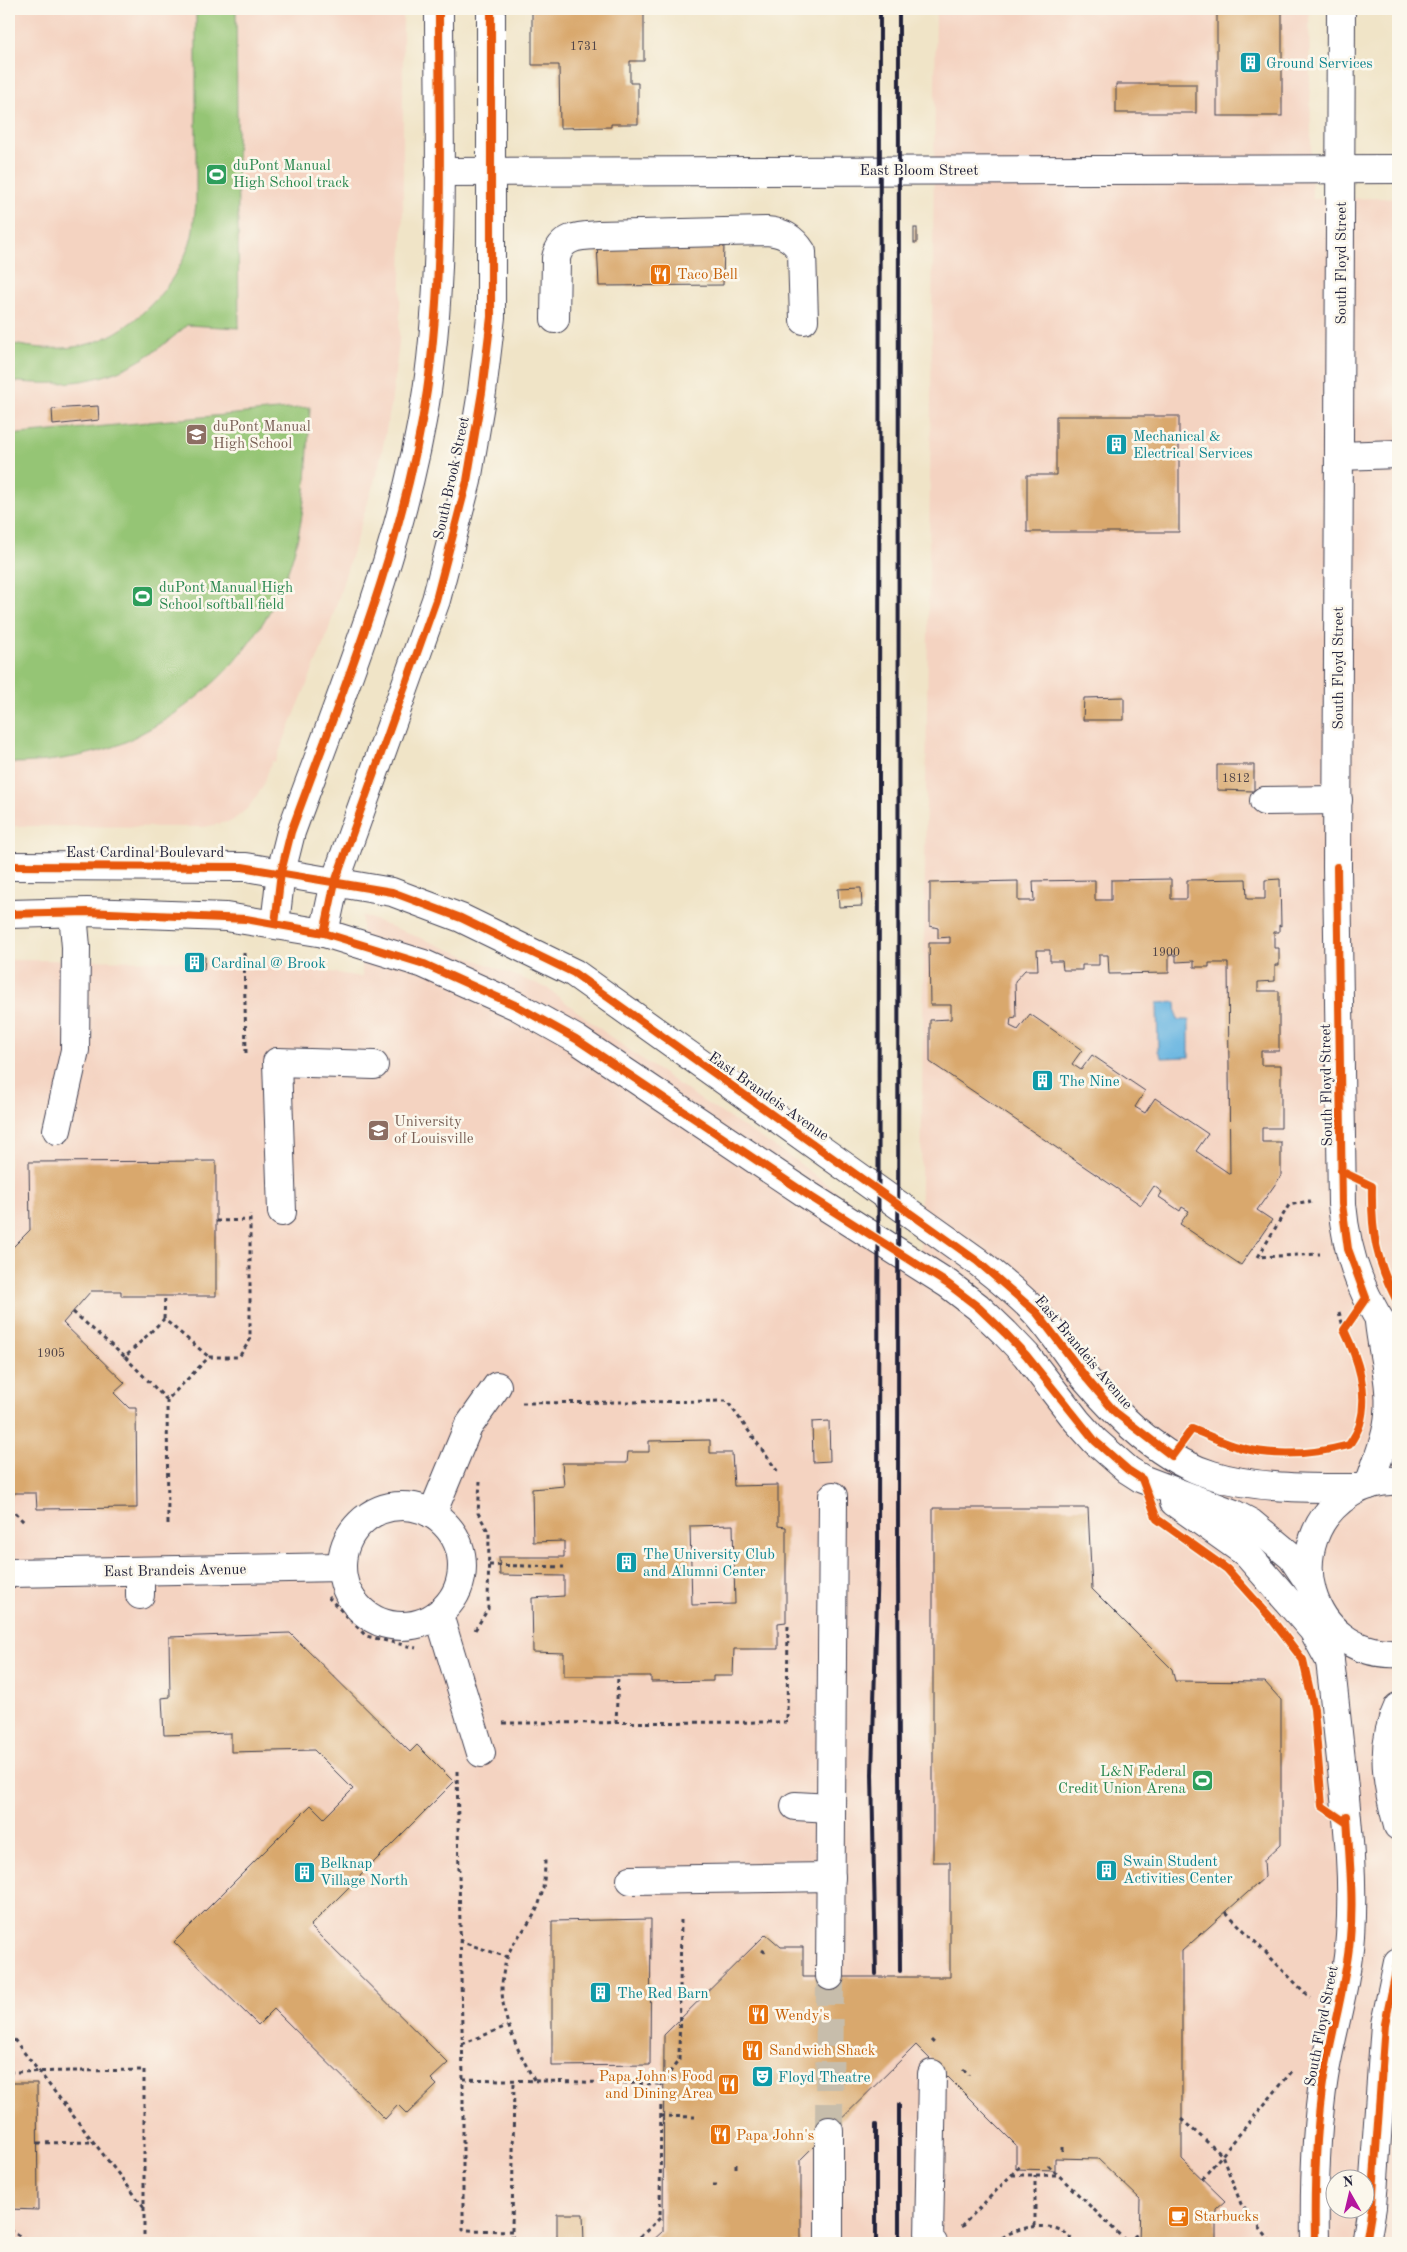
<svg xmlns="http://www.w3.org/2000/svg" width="1407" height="2252" viewBox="0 0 1407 2252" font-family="'Old Standard TT',serif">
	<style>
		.built { fill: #f4d3c1; fill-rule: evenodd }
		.green { fill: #95c574; stroke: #5c7458 }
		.water { fill: #67b5e1; stroke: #446c8e }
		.building { fill: #d9a86d; fill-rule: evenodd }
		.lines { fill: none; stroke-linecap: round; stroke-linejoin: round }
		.minor-tunnel { stroke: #c7bdab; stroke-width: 28; stroke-dasharray: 28 14; stroke-linecap: butt }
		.minor-casing { stroke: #413f50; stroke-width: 30 }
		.major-casing { stroke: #413f50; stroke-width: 30 }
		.path { stroke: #413f50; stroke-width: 3; stroke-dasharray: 4 4; stroke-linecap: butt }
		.minor { stroke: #fff; stroke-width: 28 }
		.major { stroke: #fff; stroke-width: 28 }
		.rail { stroke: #22223b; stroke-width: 4 }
		.cycleway-casing { stroke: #fbf7ec; stroke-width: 11 }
		.cycleway { stroke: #e8590c; stroke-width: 8 }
		.labels { text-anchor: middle; stroke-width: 5; stroke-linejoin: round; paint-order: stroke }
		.number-label { font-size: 12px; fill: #504448 }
		.culture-label { font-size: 15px; fill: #0d838f; stroke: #fbf7ec; text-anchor: start }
		.leisure-label { font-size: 15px; fill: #27864d; stroke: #fbf7ec; text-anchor: start }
		.street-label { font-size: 15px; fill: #22223b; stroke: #fbf7ec }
		.food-label { font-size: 15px; fill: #c56008; stroke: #fbf7ec; text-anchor: start }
		.education-label { font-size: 15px; fill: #785e54; stroke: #fbf7ec; text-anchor: start }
	</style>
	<rect width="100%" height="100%" fill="#fbf7ec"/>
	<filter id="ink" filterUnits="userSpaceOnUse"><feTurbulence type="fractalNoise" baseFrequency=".02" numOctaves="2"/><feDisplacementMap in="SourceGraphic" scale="10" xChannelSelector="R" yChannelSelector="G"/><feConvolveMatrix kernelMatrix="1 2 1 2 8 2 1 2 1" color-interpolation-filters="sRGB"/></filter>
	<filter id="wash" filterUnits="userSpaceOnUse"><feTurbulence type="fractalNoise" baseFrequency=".0096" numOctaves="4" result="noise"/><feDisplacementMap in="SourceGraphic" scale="20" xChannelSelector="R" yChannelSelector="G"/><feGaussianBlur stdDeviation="1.12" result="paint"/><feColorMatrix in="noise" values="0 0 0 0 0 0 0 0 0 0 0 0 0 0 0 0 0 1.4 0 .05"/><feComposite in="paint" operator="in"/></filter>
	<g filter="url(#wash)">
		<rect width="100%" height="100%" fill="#f0e4c7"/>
		<!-- built -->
		<g class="built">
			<polygon points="9,9 403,9 403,211 399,343 391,405 379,466 326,638 275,762 272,761 262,788 248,808 232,821 204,827 9,826"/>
			<path d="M 936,9 L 1309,9 L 1312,199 L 1398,198 L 1398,2243 L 9,2243 L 9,960 L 261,961 L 362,977 L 362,915 L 547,988 L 616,1041 L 704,1102 L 792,1158 L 920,1255 ZM 1334,2180 L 1364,2180 L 1364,2210 L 1334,2210 Z"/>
		</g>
		<!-- green -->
		<g class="green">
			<path d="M 196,9 L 236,9 L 239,328 L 187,325 C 130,377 85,389 9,381 L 9,343 C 35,349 65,351 92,343 C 137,329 180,281 192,236 C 194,226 194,215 196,205 Z"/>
			<path d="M 310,407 C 307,465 307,525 285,579 C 258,647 205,701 140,734 C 132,738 123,744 113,747 C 79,758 44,763 9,763 L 9,435 Z"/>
		</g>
		<!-- water -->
		<polygon class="water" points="1176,1002 1177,1020 1189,1020 1189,1057 1162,1058 1158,1051 1157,1003"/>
		<g id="blocks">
			<!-- building -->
			<g class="building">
				<polygon points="532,9 644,9 644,61 630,61 630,83 638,83 638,124 611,124 611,127 560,128 559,65 532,65"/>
				<rect x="1217" y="9" width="65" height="107"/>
				<rect x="1116" y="84" width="80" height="29"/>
				<rect x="914" y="228" width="3" height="15"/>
				<polygon points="597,242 724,244 723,285 599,286"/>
				<polygon points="98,406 99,420 53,425 52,409"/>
				<polygon points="1056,416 1179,416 1179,532 1027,532 1027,475 1056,475"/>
				<polygon points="1124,697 1124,720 1083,720 1084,698"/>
				<polygon points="1217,765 1254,765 1254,791 1217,790"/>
				<path d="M 1171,879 L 1171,899 L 1187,899 L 1187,880 L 1246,879 L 1247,899 L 1265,899 L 1265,880 L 1280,879 L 1281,926 L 1279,925 L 1279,932 L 1274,932 L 1274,948 L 1279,948 L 1279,965 L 1275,965 L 1275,981 L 1258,982 L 1258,991 L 1279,991 L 1279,1051 L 1261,1051 L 1261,1065 L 1281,1065 L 1281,1128 L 1262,1128 L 1262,1142 L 1281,1142 L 1281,1176 L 1257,1210 L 1272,1220 L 1241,1265 L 1180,1224 L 1189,1211 L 1182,1207 L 1180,1211 L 1159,1197 L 1162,1192 L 1154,1186 L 1141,1205 L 930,1062 L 930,1020 L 951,1019 L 951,1005 L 930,1005 L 929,943 L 950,943 L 950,937 L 938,938 L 938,928 L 930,926 L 930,883 L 1018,881 L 1018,901 L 1034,901 L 1033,881 L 1095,880 L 1095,900 L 1111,900 L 1111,880 ZM 1037,950 L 1050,950 L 1050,961 L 1062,961 L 1063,970 L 1082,970 L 1082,965 L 1099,965 L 1099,955 L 1108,955 L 1109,974 L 1169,973 L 1169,955 L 1176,955 L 1176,962 L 1194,961 L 1194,967 L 1209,967 L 1209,963 L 1228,963 L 1230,1174 L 1196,1151 L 1208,1134 L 1155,1098 L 1145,1113 L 1135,1107 L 1145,1091 L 1092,1055 L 1081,1070 L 1072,1064 L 1082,1050 L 1030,1014 L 1018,1030 L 1010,1026 L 1011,1018 L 1016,1017 L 1015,981 L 1025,970 L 1038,970 Z"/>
				<polygon points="860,888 861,888 862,906 839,907 838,889"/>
				<polygon points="185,957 205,957 204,969 185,968"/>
				<polygon points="216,1161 216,1296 121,1296 121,1291 91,1291 63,1323 125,1383 114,1393 129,1408 136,1408 137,1508 37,1509 36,1493 15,1493 10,1498 9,1251 30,1230 29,1162"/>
				<polygon points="829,1421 830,1461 813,1462 812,1422"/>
				<path d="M 710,1440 L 710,1453 L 732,1453 L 734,1486 L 778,1485 L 778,1526 L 786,1527 L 786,1622 L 778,1623 L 778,1649 L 734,1649 L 733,1676 L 713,1676 L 713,1681 L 651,1682 L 651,1676 L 564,1676 L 564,1653 L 533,1652 L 532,1598 L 564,1596 L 564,1576 L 500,1575 L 499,1557 L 564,1557 L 564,1541 L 533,1542 L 532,1489 L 564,1486 L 562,1463 L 627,1463 L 628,1452 L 649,1452 L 649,1441 ZM 733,1525 L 735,1604 L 692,1605 L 690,1526 Z"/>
				<polygon points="933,1508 1088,1508 1092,1589 1172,1669 1175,1681 1265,1682 1281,1700 1281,1844 1264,1860 1265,1877 1182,1951 1182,2159 1225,2201 1216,2209 1216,2243 1139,2243 1140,2199 1098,2159 1055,2158 1055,2170 1016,2169 1016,2145 916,2045 801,2159 801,2243 650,2243 663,2231 664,2035 766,1934 781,1947 803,1947 803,1977 950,1977 950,1862 933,1862"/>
				<polygon points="290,1633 410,1752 417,1745 454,1782 310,1926 448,2063 431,2079 437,2085 407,2114 398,2105 385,2119 274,2009 258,2025 174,1942 311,1805 324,1818 353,1789 314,1750 231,1752 231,1733 164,1735 162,1698 170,1697 169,1637"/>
				<polygon points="651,1919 650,2065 552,2066 552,1921"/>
				<polygon points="9,2083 37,2083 38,2210 9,2209"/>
				<polygon points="557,2214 583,2214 584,2242 557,2242"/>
			</g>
		</g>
	</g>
	<g filter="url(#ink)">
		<use href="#blocks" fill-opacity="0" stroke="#413f50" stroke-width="1"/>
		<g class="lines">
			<!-- minor-tunnel -->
			<polyline class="minor-tunnel" points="829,2131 830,1976"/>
			<defs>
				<g id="minor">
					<path d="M 1341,9 L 1337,867 L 1342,1204 C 1347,1260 1364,1302 1398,1346"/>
					<polyline points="439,172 1398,169"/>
					<path d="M 555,319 L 556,258 C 561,236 579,236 598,235 L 766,231 C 783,232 793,238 802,252 L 804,320"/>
					<polyline points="1339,456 1398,454"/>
					<polyline points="1264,801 1338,800"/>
					<path d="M 275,924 L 281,872 L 291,832 C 343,690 405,541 427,391 C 445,265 439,136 439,9"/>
					<polyline points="324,933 335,882 436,600 467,481 482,392 491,317 491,9"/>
					<polyline points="57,1130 75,1050 76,947 73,913"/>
					<polyline points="282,1212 277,1062 374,1065"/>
					<path d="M 1369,1485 C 1376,1462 1387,1439 1389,1414 C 1392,1384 1382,1352 1379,1322"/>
					<circle cx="402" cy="1566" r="60"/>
					<polyline points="432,1514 468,1427 497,1386"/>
					<polyline points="140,1571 140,1595"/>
					<polyline points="9,1573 342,1567"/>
					<polyline points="439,1615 481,1753"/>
					<path d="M 1398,1707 C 1379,1746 1387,1786 1398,1826"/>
					<polyline points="795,1806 831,1808"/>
					<polyline points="631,1880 831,1877"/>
					<polyline points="830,1976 833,1496"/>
					<polyline points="932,2074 929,2239 933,2243"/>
					<polyline points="829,2243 829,2131"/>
					<path d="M 1315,2243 C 1314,2187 1315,2133 1324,2077 C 1332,2030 1347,1984 1350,1936 C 1354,1880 1348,1825 1342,1769 C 1337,1725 1333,1681 1327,1638"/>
					<polyline points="1366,2243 1372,2207 1385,2024 1398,1962"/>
				</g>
				<g id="major">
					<path d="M 9,866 L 246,867 L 392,892 L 461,918 L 574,973 L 977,1261 C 997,1278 1019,1294 1037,1314 C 1055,1334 1070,1359 1087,1380 C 1120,1419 1162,1460 1212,1475 C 1257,1489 1312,1488 1359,1488"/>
					<polyline points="9,914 87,912 226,917 324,933 424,964 517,1006 576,1039 811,1197 948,1284 978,1307 1005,1333 1026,1355 1077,1421 1095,1441 1128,1470 1142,1479 1232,1513 1251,1523 1292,1557 1308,1581"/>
					<path d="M 1398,1481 C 1382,1480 1365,1485 1351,1493 C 1275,1540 1308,1658 1398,1653"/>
					<polyline points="1174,1502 1246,1553 1313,1630 1330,1661"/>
				</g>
			</defs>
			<!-- minor casing -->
			<use href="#minor" class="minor-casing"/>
			<!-- major casing -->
			<use href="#major" class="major-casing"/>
			<!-- path -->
			<g class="path">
				<polyline points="244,953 246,1053"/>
				<polyline points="1310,1204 1309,1201 1289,1205 1258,1257 1320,1254"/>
				<polyline points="216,1221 250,1220"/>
				<polyline points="73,1312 125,1357 164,1319 209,1357"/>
				<polyline points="1339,1312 1344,1330"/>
				<polyline points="164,1319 165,1295"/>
				<polyline points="125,1357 167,1400"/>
				<polyline points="522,1403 727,1401 778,1472"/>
				<polyline points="9,1507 25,1523"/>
				<polyline points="168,1524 167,1400 209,1357 239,1357 250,1340 250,1214"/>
				<polyline points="489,1565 564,1567"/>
				<polyline points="328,1597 366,1636 416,1648"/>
				<polyline points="475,1630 488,1609 489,1533 478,1513 480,1481"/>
				<polyline points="503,1723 787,1722 788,1622"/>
				<polyline points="616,1723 618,1676"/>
				<polyline points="457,1771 463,2079 463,2230 512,2231 512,2243"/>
				<polyline points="1226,1912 1310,1998"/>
				<polyline points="459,1941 507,1957"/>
				<polyline points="762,1950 766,1953"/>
				<polyline points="9,2033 144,2207"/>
				<polyline points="931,2040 936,2045"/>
				<polyline points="462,2044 507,2026"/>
				<polyline points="963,2069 969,2075"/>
				<polyline points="9,2072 144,2070 144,2243"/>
				<polyline points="463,2079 661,2084"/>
				<path d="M 534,2080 C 514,2043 492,2003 507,1958 C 512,1941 527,1928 535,1913 C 544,1895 545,1876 545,1857"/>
				<polyline points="660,2116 695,2117"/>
				<polyline points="1181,2119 1222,2155 1241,2204 1269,2240 1277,2243"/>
				<polyline points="38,2143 92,2142"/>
				<polyline points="1062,2147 1062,2153"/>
				<polyline points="736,2164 736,2168"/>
				<polyline points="1048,2165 1128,2243"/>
				<polyline points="1012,2175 1058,2175"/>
				<polyline points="1044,2175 1046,2175 1046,2169"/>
				<polyline points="1202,2179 1294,2069"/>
				<polyline points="713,2185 719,2185"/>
				<polyline points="1035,2226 1035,2175"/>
				<polyline points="961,2227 1021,2165"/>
				<polyline points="9,2230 32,2243"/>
				<polyline points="512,2231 514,2081"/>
				<polyline points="634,2243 660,2218 661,2084 679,2060 681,1920"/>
				<path d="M 996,2243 C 1011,2228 1040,2222 1060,2230 C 1066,2232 1071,2239 1075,2243"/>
				<polyline points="1128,2243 1139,2232"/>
			</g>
			<!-- minor -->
			<use href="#minor" class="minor"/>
			<!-- major -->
			<use href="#major" class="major"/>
			<!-- rail -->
			<g class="rail">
				<polyline points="899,9 898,1561 900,1971"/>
				<polyline points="876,1974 872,1774 878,1561 880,9"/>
				<polyline points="876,2125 876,2243"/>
				<polyline points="899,2243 899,2105"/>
			</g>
			<defs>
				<g id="cycleway">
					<path d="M 9,866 L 242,867 L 392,892 L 461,918 L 574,973 L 977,1261 L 1037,1313 L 1087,1379 L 1115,1412 L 1172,1456 L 1192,1429 C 1208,1435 1225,1444 1242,1448 C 1277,1457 1315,1454 1349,1445 C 1353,1439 1358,1431 1360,1424 C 1369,1392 1358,1359 1344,1330 L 1366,1298 L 1348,1249 L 1342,1204 L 1337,867"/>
					<polyline points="9,914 87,912 246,919 324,933 424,964 517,1006 576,1039 811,1197 948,1284 978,1307 1005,1333 1026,1355 1095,1441 1128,1470 1142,1479 1157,1519 1227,1569 1270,1617 1303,1660 1314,1709 1322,1806 1347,1823"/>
					<path d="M 275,924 L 281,872 L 291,832 C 343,690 405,541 427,391 C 445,265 439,136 439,9"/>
					<polyline points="324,933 335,882 436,600 467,481 482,392 491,317 491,9"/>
					<path d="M 1341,1171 L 1372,1186 C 1371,1232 1376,1262 1398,1303"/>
					<path d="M 1315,2243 C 1314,2187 1315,2132 1324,2076 C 1332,2030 1346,1985 1350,1938 C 1354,1897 1349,1857 1347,1816"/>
					<polyline points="1366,2243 1372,2207 1385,2024 1398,1962"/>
				</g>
			</defs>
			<!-- cycleway casing -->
			<use href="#cycleway" class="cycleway-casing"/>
			<!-- cycleway -->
			<use href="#cycleway" class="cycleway"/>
		</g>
	</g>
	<!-- icons -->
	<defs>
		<symbol id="building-square" viewBox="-11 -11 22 22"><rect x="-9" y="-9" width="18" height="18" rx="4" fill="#0f9aa8" stroke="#fbf7ec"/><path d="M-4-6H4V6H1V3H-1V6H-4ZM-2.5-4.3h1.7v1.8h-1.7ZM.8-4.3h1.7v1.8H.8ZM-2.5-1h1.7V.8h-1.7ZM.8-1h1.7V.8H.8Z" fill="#fff"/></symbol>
		<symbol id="stadium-square" viewBox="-11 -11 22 22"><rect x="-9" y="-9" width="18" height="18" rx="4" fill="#2e9e5b" stroke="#fbf7ec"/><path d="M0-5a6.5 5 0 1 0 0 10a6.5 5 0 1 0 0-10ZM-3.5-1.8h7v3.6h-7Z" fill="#fff"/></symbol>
		<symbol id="restaurant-square" viewBox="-11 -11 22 22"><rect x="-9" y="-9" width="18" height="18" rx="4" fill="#e8710a" stroke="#fbf7ec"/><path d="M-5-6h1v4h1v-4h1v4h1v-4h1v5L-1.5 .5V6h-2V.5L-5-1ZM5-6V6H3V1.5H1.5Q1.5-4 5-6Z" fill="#fff"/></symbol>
		<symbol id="school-square" viewBox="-11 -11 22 22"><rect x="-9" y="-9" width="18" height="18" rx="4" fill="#8d6e63" stroke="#fbf7ec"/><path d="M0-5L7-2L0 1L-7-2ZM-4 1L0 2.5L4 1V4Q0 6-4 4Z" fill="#fff"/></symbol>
		<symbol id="university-square" viewBox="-11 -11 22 22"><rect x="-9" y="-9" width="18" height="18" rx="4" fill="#8d6e63" stroke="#fbf7ec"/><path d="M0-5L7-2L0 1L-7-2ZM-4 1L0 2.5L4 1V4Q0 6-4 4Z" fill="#fff"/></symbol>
		<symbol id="theatre-square" viewBox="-11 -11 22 22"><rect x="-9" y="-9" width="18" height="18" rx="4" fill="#0f9aa8" stroke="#fbf7ec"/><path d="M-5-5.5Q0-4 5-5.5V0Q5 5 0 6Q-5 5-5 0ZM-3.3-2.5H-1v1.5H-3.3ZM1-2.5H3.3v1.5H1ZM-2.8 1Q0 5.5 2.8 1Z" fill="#fff"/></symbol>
		<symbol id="cafe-square" viewBox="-11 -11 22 22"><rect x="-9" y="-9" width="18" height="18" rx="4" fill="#e8710a" stroke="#fbf7ec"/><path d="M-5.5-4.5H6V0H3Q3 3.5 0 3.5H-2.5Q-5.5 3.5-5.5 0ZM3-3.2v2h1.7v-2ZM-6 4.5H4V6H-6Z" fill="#fff"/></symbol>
	</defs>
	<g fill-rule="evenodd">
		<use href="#building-square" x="1238" y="50" width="25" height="25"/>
		<use href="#stadium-square" x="204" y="162" width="25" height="25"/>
		<use href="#restaurant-square" x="648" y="262" width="25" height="25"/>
		<use href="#school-square" x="184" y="422" width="25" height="25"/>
		<use href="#building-square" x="1104" y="432" width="25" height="25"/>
		<use href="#stadium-square" x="130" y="584" width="25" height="25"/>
		<use href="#building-square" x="182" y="950" width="25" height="25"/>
		<use href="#building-square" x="1030" y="1068" width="25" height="25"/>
		<use href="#university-square" x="366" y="1118" width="25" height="25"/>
		<use href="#building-square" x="614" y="1550" width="25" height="25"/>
		<use href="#stadium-square" x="1190" y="1768" width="25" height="25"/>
		<use href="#building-square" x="1094" y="1858" width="25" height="25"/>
		<use href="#building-square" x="292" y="1860" width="25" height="25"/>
		<use href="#building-square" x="588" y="1980" width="25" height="25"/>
		<use href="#restaurant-square" x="746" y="2002" width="25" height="25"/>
		<use href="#restaurant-square" x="740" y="2038" width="25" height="25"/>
		<use href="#theatre-square" x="750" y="2064" width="25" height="25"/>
		<use href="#restaurant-square" x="716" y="2072" width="25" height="25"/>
		<use href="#restaurant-square" x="708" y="2122" width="25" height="25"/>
		<use href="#cafe-square" x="1166" y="2204" width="25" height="25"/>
	</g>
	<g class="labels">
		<!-- number labels -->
		<g class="number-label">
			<text x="584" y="50">1731</text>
			<text x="1236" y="782">1812</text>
			<text x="1166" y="956">1900</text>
			<text x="51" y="1357">1905</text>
		</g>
		<!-- culture labels -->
		<g class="culture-label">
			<text x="1266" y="68">Ground Services</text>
			<text x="1133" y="441">Mechanical &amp;<tspan x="1133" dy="17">Electrical Services</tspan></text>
			<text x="211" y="968">Cardinal @ Brook</text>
			<text x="1059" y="1086">The Nine</text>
			<text x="643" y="1559">The University Club<tspan x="643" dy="17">and Alumni Center</tspan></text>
			<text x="1123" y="1866">Swain Student<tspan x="1123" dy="17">Activities Center</tspan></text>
			<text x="320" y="1868">Belknap<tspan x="320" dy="17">Village North</tspan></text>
			<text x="617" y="1998">The Red Barn</text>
			<text x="778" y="2082">Floyd Theatre</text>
		</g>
		<!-- leisure labels -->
		<g class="leisure-label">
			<text x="233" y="170">duPont Manual<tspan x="233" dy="17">High School track</tspan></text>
			<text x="159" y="592">duPont Manual High<tspan x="159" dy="17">School softball field</tspan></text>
			<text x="1186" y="1776" text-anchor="end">L&amp;N Federal<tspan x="1186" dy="17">Credit Union Arena</tspan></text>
		</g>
		<!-- street labels -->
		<g class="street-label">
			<text x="919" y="175">East Bloom Street</text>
			<text transform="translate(1341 263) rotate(-90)" y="5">South Floyd Street</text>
			<text transform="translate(451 478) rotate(-78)" y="5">South Brook Street</text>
			<text transform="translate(1338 668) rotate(-90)" y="5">South Floyd Street</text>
			<text x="145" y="857">East Cardinal Boulevard</text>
			<text transform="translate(1326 1085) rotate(-91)" y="5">South Floyd Street</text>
			<text transform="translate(769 1096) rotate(35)" y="5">East Brandeis Avenue</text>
			<text transform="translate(1084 1352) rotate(50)" y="5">East Brandeis Avenue</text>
			<text transform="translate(175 1570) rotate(-1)" y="5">East Brandeis Avenue</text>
			<text transform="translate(1321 2026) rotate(-79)" y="5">South Floyd Street</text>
		</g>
		<!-- food labels -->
		<g class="food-label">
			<text x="677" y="279">Taco Bell</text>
			<text x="774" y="2020">Wendy's</text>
			<text x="769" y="2055">Sandwich Shack</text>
			<text x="713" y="2081" text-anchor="end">Papa John's Food<tspan x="713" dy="17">and Dining Area</tspan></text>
			<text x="736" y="2140">Papa John's</text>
			<text x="1194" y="2221">Starbucks</text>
		</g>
		<!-- education labels -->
		<g class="education-label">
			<text x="213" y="431">duPont Manual<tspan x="213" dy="17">High School</tspan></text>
			<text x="394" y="1126">University<tspan x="394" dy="17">of Louisville</tspan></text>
		</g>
	</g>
	<!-- margin -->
	<rect width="1407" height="2252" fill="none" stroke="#fbf7ec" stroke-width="30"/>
	<!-- north arrow -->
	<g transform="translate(1350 2194) rotate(352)"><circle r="24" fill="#fbf7ec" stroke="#a4a2a5"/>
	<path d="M0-4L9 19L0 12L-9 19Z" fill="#b5179e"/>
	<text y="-8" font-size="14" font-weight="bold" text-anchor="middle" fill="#22223b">N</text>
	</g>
</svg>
